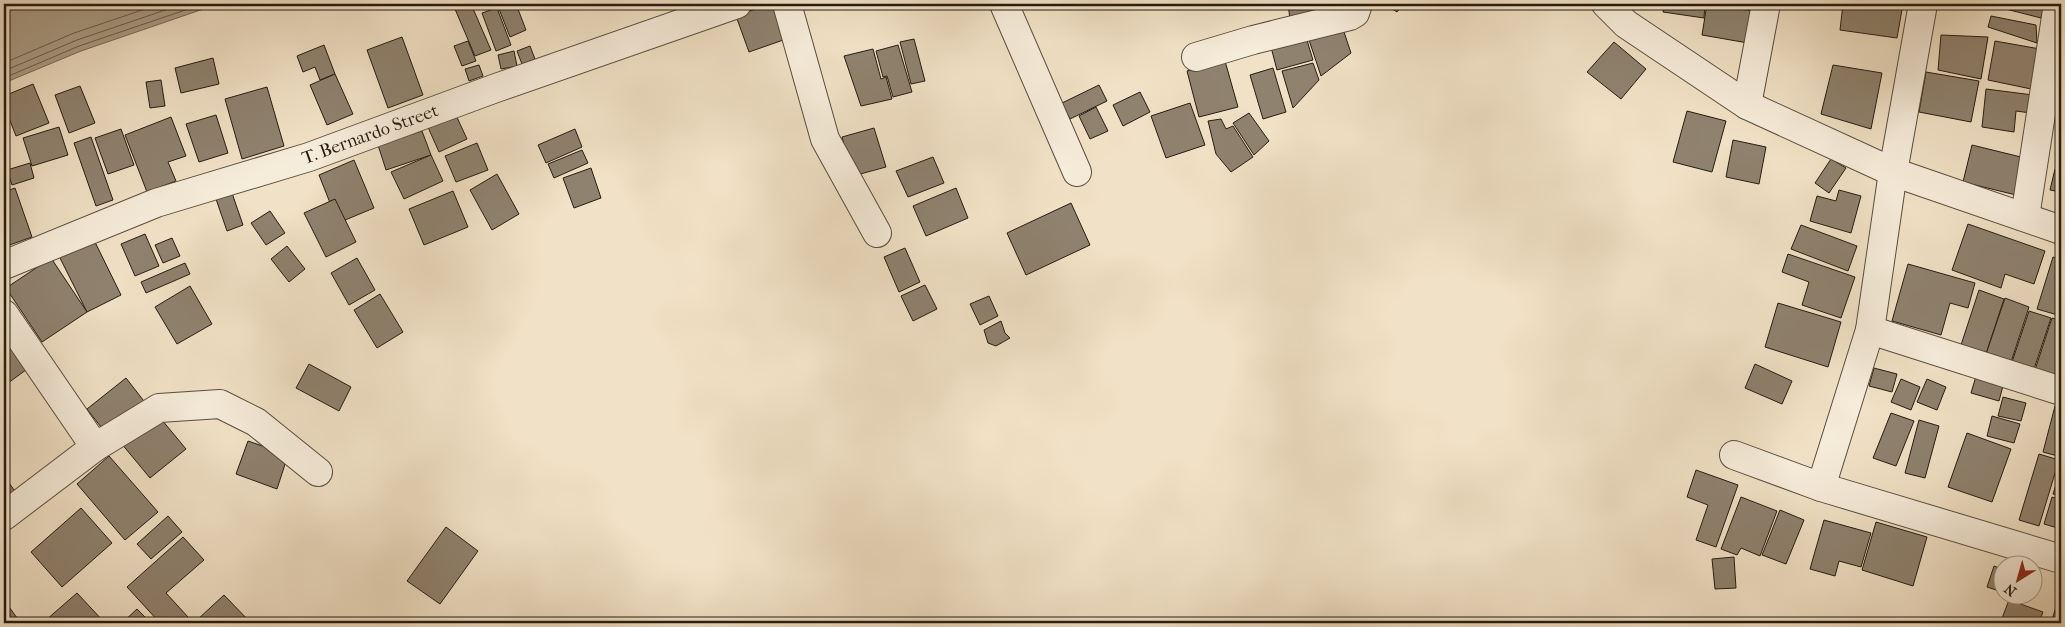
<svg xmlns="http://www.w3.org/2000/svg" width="2065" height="627" viewBox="0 0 2065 627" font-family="'IM FELL French Canon',serif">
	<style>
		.water { fill: #ac9e88; stroke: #766a58 }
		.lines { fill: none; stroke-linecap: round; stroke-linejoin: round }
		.shore { stroke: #685d4c; stroke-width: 1 }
		.building { fill: #8f826f; stroke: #251c11 }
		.minor-casing { stroke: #584d3e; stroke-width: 30 }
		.minor { stroke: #f6ecda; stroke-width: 28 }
		.labels { text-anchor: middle; stroke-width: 4.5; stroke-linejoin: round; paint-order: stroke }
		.street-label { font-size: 18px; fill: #251c11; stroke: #f6ecda }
	</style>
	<rect width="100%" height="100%" fill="#f1e1c6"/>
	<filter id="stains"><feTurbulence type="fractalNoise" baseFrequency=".004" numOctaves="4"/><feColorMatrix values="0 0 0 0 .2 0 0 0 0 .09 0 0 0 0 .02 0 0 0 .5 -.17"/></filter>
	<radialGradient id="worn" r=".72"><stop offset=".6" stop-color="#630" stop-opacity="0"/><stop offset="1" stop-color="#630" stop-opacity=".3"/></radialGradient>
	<!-- water -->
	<polygon class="water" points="4,4 218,4 81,51 4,83"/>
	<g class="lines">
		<!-- shore -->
		<g class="shore">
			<polyline points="4,63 74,33 160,4"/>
			<polyline points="4,71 77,40 183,4"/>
			<polyline points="4,78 79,46 203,4"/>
		</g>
	</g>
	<!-- building -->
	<g class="building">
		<polygon points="468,4 471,4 491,50 475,56 455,9"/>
		<polygon points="497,4 516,4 526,30 510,37"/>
		<polygon points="769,4 776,4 789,38 749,52 736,16"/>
		<polygon points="1288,4 1353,4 1290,19"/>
		<polygon points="1385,4 1403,4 1397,12"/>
		<polygon points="1665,4 1705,4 1704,18 1663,12"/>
		<polygon points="1707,4 1753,11 1748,43 1702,35"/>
		<polygon points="1843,4 1903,4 1897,38 1840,30"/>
		<polygon points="1994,4 2045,4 2041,18 1994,6"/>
		<polygon points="497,8 511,45 496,51 482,13"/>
		<polygon points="1991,16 2036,25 2037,43 1988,27"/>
		<polygon points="1341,23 1351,53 1321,76 1307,34"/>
		<polygon points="1941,35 1988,37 1981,79 1938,70"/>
		<polygon points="402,37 423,95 388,108 367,50"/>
		<polygon points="1306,37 1313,60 1277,70 1271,47"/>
		<polygon points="914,39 925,81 911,84 900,42"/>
		<polygon points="468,41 476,61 462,66 454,46"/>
		<polygon points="1995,41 2040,49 2036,90 1988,80"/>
		<polygon points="1614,42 1646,69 1621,99 1587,72"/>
		<polygon points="324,45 335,74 320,80 315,67 303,72 297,56"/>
		<polygon points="898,45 912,92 893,97 887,76 883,77 876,51"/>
		<polygon points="530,46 535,59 522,64 517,51"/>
		<polygon points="873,49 881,79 886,77 892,99 861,106 844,56"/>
		<polygon points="514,51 517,66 501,69 498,55"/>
		<polygon points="213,58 219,84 181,93 175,68"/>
		<polygon points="1225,61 1238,107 1199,117 1187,71"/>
		<polygon points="1313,63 1319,80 1293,108 1282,71"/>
		<polygon points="479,65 483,76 469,81 465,69"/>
		<polygon points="1833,65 1882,73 1871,129 1821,114"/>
		<polygon points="1273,68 1286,112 1263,119 1250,75"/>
		<polygon points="1926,72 1979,81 1971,122 1919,112"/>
		<polygon points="335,74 353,114 327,125 310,85"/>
		<polygon points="161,80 165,106 150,108 146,82"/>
		<polygon points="33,84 49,123 16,136 4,105 4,96"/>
		<polygon points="1099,85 1107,101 1070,119 1062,103"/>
		<polygon points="80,86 95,123 69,133 55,95"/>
		<polygon points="267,87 284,146 242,159 225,99"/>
		<polygon points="1986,89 2033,95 2031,113 2016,111 2014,132 1982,127"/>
		<polygon points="1140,92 1150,112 1123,126 1113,105"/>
		<polygon points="1190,103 1205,145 1166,158 1151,116"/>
		<polygon points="1096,107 1108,131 1090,139 1079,116"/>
		<polygon points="1687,111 1726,121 1712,172 1673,162"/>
		<polygon points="455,113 467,139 439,152 427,125"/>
		<polygon points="1249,113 1269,141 1254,155 1233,123"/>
		<polygon points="216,115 228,153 199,162 186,124"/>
		<polygon points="171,117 186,156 168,162 176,181 147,192 125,135"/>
		<polygon points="1221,119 1226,129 1233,126 1253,157 1231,172 1216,154 1208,121"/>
		<polygon points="59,127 68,155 32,166 23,138"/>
		<polygon points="874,128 886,167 853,176 842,137"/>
		<polygon points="121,129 134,165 108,174 95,138"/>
		<polygon points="575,129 582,147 546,163 538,145"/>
		<polygon points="2061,129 2061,161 2057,160"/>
		<polygon points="422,131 431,155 386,170 378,145"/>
		<polygon points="91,137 113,200 96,206 74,143"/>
		<polygon points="1733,140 1766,147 1759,184 1726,177"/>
		<polygon points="477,143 488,170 456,182 445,156"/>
		<polygon points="1972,145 2025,158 2016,195 1963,182"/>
		<polygon points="582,150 588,163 554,178 548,164"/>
		<polygon points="431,155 443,181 404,199 391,172"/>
		<polygon points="933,157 944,183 908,197 896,171"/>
		<polygon points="1831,159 1846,168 1829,193 1815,183"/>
		<polygon points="354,160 374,208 338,223 319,175"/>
		<polygon points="30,163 34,178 12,185 7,170"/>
		<polygon points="591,168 601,198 574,208 563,178"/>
		<polygon points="2055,169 2061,171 2061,192 2050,190"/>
		<polygon points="497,174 519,214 492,230 470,190"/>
		<polygon points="15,188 32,237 4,247 4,192"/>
		<polygon points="956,188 968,218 926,236 913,206"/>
		<polygon points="1839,190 1861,196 1851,233 1810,221 1817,196 1836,201"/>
		<polygon points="453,191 468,227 424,245 409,209"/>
		<polygon points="232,193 243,225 227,231 216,199"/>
		<polygon points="335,199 356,242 326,257 304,213"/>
		<polygon points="1071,203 1090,245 1026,275 1007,233"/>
		<polygon points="270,211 285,233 266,245 251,223"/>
		<polygon points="1968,224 2045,251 2034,284 2005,274 2001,288 1952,270"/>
		<polygon points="1801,225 1857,246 1848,271 1791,249"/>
		<polygon points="145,234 159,266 135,276 121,244"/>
		<polygon points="93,238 121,295 87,312 59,256"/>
		<polygon points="172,238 180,256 163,263 155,245"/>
		<polygon points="287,246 305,269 289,282 271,259"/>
		<polygon points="905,248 920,282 899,292 884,257"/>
		<polygon points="1788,254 1855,277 1841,318 1802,305 1809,282 1782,272"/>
		<polygon points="2053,257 2061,259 2061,316 2037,309"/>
		<polygon points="51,258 87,312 42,342 6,288"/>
		<polygon points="357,258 375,290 349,305 331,273"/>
		<polygon points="185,263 190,274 146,293 141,282"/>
		<polygon points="1908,264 1975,283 1968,308 1950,303 1941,335 1892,321"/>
		<polygon points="925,285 937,309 913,321 901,296"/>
		<polygon points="190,286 212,324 177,344 155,307"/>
		<polygon points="1979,290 2004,299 1985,357 1960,348"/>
		<polygon points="380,294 403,332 377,348 354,310"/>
		<polygon points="989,296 998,316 980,325 970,304"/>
		<polygon points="2005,298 2029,307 2010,365 1985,357"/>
		<polygon points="1778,303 1841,322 1828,367 1765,347"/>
		<polygon points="2029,311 2051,318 2034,369 2012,362"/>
		<polygon points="2052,318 2061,321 2061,378 2035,370"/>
		<polygon points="1001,321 1005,333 1010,338 996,346 988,343 984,330"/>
		<polygon points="12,342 30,367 4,386 4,348"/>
		<polygon points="309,364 351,387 339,411 296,388"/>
		<polygon points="1755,364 1792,381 1782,404 1745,388"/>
		<polygon points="1874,368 1897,374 1892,392 1869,386"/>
		<polygon points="1977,373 2004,382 1999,401 1971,393"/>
		<polygon points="126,378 147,405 108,436 87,409"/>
		<polygon points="1901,379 1920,387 1911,410 1891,402"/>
		<polygon points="1927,379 1946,387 1937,410 1917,402"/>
		<polygon points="2003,397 2026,403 2021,421 1998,416"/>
		<polygon points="2055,406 2061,408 2061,457 2043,452"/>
		<polygon points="1891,413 1914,421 1896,466 1873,458"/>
		<polygon points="157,414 186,449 150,478 121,443"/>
		<polygon points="1992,416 2020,424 2014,443 1987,436"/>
		<polygon points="1919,420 1939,426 1925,478 1905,473"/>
		<polygon points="1967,433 2011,449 1992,502 1948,487"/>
		<polygon points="248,441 288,455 277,489 236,474"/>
		<polygon points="2039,454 2059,460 2039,526 2019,520"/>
		<polygon points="109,456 158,512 125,540 77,484"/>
		<polygon points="2061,469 2061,496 2053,494"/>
		<polygon points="1696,470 1738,485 1716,547 1696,540 1708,505 1687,497"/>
		<polygon points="4,476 17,494 4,503"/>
		<polygon points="1741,497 1777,511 1760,556 1741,548 1737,555 1721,549"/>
		<polygon points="2052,497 2061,500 2061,529 2044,524"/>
		<polygon points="81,508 112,543 62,587 31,552"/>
		<polygon points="1780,510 1804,520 1786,564 1762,555"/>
		<polygon points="168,516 182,532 151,559 137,544"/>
		<polygon points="1824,520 1871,533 1861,567 1839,561 1835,576 1810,569"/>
		<polygon points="1876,522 1927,537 1913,586 1862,570"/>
		<polygon points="446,527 478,551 440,604 407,581"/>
		<polygon points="183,537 204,560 166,593 188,617 180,623 160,623 127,587"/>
		<polygon points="1734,557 1736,588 1715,589 1712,559"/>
		<polygon points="1994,566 2002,569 2002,592 1987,587"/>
		<polygon points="2061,590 2061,623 2051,623"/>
		<polygon points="77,593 105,623 49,623 46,620"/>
		<polygon points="224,595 251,623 200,623 197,620"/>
		<polygon points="4,600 20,622 19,623 4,623"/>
		<polygon points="2009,600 2043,612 2039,623 2008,623 2001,621"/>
		<polygon points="137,609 151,623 122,623"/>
	</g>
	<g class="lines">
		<defs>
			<g id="minor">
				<polyline points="787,4 825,139 877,233"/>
				<polyline points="1004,4 1077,172"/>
				<polyline points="1606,4 1626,24 1747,105 1893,172 2061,230"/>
				<polyline points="1196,57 1253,40 1350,16 1355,13 1358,4"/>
				<polyline points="1747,105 1766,4"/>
				<polyline points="2025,217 2058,4"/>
				<polyline points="4,265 156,203 309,157 496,88 737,4"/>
				<polyline points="4,314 95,447 4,516"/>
				<polyline points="1870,330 2061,391"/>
				<polyline points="95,447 159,408 220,404 256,422 318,472"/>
				<polyline points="1734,455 1821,487 2061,559"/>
				<polyline points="1821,487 1870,330 1893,172 1923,4"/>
			</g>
		</defs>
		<!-- minor casing -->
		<use href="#minor" class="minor-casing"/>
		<!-- minor -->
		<use href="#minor" class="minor"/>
	</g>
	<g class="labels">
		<!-- street labels -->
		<g class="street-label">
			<text transform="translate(370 134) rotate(-20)" y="6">T. Bernardo Street</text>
		</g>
	</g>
	<!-- margin -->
	<rect width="2065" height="627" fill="none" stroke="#f1e1c6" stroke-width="20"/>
	<rect x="5" y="5" width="2055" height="617" fill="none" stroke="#251c11" stroke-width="2.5"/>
	<rect x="10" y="10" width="2045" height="607" fill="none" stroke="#251c11"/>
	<!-- north arrow -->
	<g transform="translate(2018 580) rotate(217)"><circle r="24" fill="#f6ecda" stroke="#a2998a"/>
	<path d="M0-4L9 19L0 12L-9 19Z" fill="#8f2418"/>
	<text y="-8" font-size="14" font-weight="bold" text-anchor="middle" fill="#251c11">N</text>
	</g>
	<rect width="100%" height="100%" filter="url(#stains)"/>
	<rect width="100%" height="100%" fill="url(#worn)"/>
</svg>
